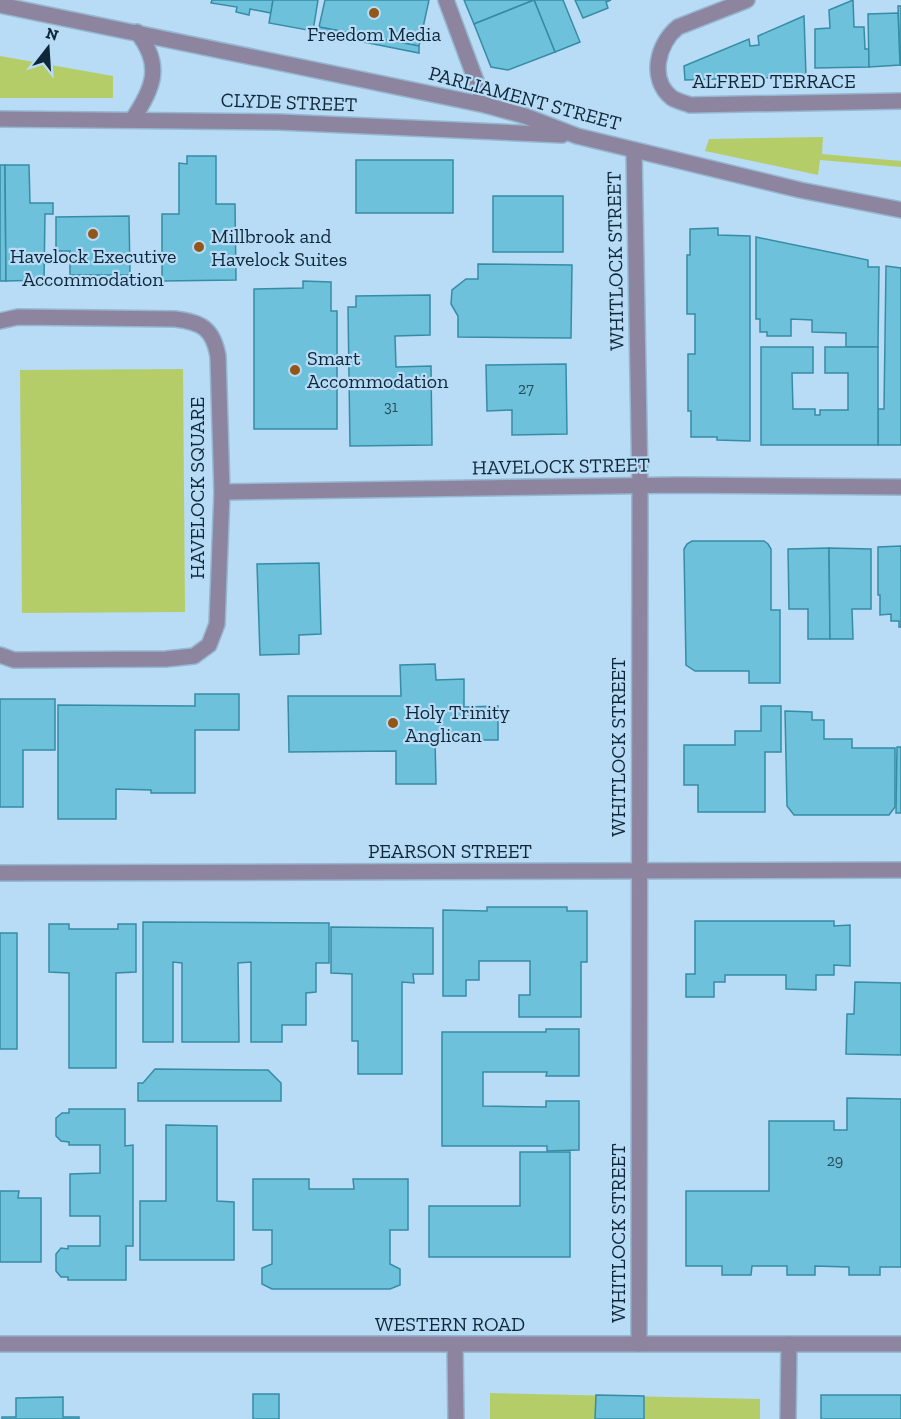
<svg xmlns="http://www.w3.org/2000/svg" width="901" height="1419" viewBox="0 0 901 1419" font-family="'Zilla Slab',serif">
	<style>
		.green { fill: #b5cd69 }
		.building { fill: #6ec1da; stroke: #378ca5; stroke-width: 1.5 }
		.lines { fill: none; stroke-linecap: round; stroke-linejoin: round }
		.minor-casing { stroke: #96b7d0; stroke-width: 18 }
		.tertiary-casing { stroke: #96b7d0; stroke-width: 18 }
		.minor { stroke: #8d859f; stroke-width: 15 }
		.tertiary { stroke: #8d859f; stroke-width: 15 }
		.poi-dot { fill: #935619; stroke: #b8dbf6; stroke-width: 2 }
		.labels { text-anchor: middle; stroke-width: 4.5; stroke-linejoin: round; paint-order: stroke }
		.number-label { font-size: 16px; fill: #274e61 }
		.poi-label { font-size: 20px; fill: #0f2839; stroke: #b8dbf6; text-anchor: start }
		.street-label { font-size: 20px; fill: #0f2839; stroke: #b8dbf6 }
	</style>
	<rect width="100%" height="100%" fill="#b8dbf6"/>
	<!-- green -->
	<g class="green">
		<polygon points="0,56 113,76 113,98 0,98"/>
		<polygon points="823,137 822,154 901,161 901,167 820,160 818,175 705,151 709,139"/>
		<polygon points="183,369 185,612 22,613 20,370"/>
		<polygon points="490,1393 760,1399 760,1419 490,1419"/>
	</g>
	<!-- building -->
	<g class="building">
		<polygon points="212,0 273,0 271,13 250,9 249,15 236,12 237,7 211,3"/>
		<polygon points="273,0 318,0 313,31 269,23"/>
		<polygon points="325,0 429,0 419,46 319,27"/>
		<polygon points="464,0 563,0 580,42 555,52 534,0 474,24"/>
		<polygon points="534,0 555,52 508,70 491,67 474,24"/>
		<polygon points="575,0 611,0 606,2 608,8 583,18"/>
		<polygon points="853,0 854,27 864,27 865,49 869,49 869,67 815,68 815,29 830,28 829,10"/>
		<polygon points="898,6 901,6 901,65 900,65"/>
		<polygon points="898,13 900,65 869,67 868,14"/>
		<polygon points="804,16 806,76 760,78 760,75 750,75 750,78 685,80 684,66 749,39 750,46 759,45 758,36"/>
		<polygon points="319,27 419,46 419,53 318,33"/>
		<polygon points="187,156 216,156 216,204 235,204 236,280 162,281 162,214 179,214 179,163 187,164"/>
		<rect x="356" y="160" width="97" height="53"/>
		<polygon points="0,165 5,165 6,281 0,281"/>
		<polygon points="5,165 29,165 30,203 53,203 53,214 45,214 44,280 6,281"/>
		<rect x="493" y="196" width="70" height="56"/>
		<polygon points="129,216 130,275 70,275 70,251 56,251 56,217"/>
		<polygon points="718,228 718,235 750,236 750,441 717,440 717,437 691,437 691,411 688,411 688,354 695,354 695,314 687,314 687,255 690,255 690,229"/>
		<polygon points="756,237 868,260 868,267 879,267 878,347 846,347 846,333 812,332 812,320 791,319 791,336 767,336 767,332 760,332 760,319 756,319"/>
		<polygon points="478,264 572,265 571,338 458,337 458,316 451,304 452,290 466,279 478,279"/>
		<polygon points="886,266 901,268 901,445 878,445 878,409 884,409"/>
		<polygon points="303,281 331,282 331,311 337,311 337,429 254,429 254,289 303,288"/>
		<polygon points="430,295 430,335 395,336 396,367 431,366 432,445 350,446 348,307 356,307 356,296"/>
		<polygon points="761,347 813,347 813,373 792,373 793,409 815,409 815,415 820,415 820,410 848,410 848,373 825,373 825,347 878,347 878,445 761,445"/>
		<polygon points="566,364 567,434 512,435 512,410 487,411 486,365"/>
		<polygon points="692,541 764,541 768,544 771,549 771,610 780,610 780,683 749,683 749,671 695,671 686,665 684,549 687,544"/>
		<polygon points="901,546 901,627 899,627 899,621 891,621 891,614 880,615 880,595 878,595 878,547"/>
		<polygon points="829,548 830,639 808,639 808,609 789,609 788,549"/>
		<polygon points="829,548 871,549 871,609 852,609 853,639 830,639"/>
		<polygon points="319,563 321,634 299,635 299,654 260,655 257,564"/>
		<polygon points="435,664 436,680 464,679 464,707 498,706 498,740 435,740 436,784 396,784 396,751 289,752 288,696 401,696 400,665"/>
		<polygon points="195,694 239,694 239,730 195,730 195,793 151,793 151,790 116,789 116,819 58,819 58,705 195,706"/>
		<polygon points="0,699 55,699 55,750 23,750 23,807 0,807"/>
		<polygon points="761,706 781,706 781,752 765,752 765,812 698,812 698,785 684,785 684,745 735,745 735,731 761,731"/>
		<polygon points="785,711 812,712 812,720 824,720 824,739 852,739 852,748 895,748 895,807 889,815 794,815 787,806"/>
		<polygon points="897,747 901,747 901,813 896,813"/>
		<polygon points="487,907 567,907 567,911 587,911 587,962 581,962 581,1017 519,1017 519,995 530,995 530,961 479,961 479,980 466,980 466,996 443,996 443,910 487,911"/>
		<polygon points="695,921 834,921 834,926 850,925 850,966 834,965 834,975 816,975 816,990 786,989 786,975 725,975 725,982 714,982 714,997 686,997 686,974 695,974"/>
		<polygon points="143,922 329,923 329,963 316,963 316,992 306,993 306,1025 282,1025 282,1042 251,1042 251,962 238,963 239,1042 182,1042 182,963 173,962 173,1042 143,1042"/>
		<polygon points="49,924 69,924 69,929 118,929 118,924 136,924 136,972 116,973 116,1068 69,1068 69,973 49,972"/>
		<polygon points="331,927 433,928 433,974 413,974 414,983 402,982 402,1074 358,1074 358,1041 352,1041 352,974 331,973"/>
		<rect x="0" y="933" width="17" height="116"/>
		<polygon points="855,982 901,983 901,1055 846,1054 847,1014 854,1014"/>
		<polygon points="546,1029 579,1029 579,1076 546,1076 547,1072 483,1072 483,1106 546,1107 546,1101 579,1101 579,1150 547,1151 547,1146 442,1146 442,1032 546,1032"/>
		<polygon points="155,1069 268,1070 281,1083 281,1101 138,1101 138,1083 143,1083"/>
		<polygon points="847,1098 901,1099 901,1267 880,1267 880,1275 849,1275 849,1267 815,1266 815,1275 787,1275 787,1266 752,1266 751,1275 722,1275 722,1266 686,1266 686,1191 769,1191 769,1121 834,1121 834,1130 847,1130"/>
		<polygon points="69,1109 125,1109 125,1146 133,1145 133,1246 126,1246 126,1280 68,1280 68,1277 61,1277 56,1271 56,1254 61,1248 68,1249 68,1246 100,1246 100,1216 70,1216 70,1174 100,1173 100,1145 69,1145 69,1142 61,1141 56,1136 56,1118 62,1113 69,1113"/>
		<polygon points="166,1125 217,1126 217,1201 234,1202 234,1260 140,1260 140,1201 166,1201"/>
		<polygon points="520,1152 570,1152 570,1257 429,1257 429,1206 520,1206"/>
		<polygon points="253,1179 309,1179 309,1189 354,1189 353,1179 408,1179 408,1230 390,1230 390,1264 400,1269 400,1285 390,1289 272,1289 262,1284 262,1268 272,1264 272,1230 253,1230"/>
		<polygon points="0,1191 19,1191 18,1198 41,1198 41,1262 0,1262"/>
		<rect x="253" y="1394" width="26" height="25"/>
		<polygon points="596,1395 644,1396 644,1419 595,1419"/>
		<rect x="821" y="1395" width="80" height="24"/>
		<polygon points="63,1397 63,1417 79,1417 79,1419 2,1419 2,1417 16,1417 16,1398"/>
	</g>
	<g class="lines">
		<defs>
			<g id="minor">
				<polyline points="446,0 485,105"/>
				<path d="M 747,0 L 678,27 C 658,43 648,79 672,98 C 677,101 685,103 690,105 L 901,101"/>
				<polyline points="0,5 485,105 525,116 577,136 800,190 901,210"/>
				<polyline points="0,119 279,122 562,135"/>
				<path d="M 132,120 C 154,88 163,65 137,32"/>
				<polyline points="634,150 640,486 639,1344"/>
				<path d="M 0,321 L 18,317 L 175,319 C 202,322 213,329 218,356 L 222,492 L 217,624 L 209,645 L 194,656 L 166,659 L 14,660 L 0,655"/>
				<polyline points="222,492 678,485 901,487"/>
				<polyline points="0,873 901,870"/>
				<polyline points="455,1345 456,1419"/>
				<polyline points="788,1419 789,1344"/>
			</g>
			<polyline id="tertiary" points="0,1344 901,1344"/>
		</defs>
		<!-- minor casing -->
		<use href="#minor" class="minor-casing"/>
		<!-- tertiary casing -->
		<use href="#tertiary" class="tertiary-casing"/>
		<!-- minor -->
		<use href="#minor" class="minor"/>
		<!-- tertiary -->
		<use href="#tertiary" class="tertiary"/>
	</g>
	<!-- markers -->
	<g class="poi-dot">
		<circle cx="374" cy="13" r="6"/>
		<circle cx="93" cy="234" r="6"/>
		<circle cx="199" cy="247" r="6"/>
		<circle cx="295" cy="370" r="6"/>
		<circle cx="393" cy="723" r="6"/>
	</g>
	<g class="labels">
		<!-- number labels -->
		<g class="number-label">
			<text x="526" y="394">27</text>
			<text x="391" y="412">31</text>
			<text x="835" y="1166">29</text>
		</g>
		<!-- poi labels -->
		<g class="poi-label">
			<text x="374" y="41" text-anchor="middle">Freedom Media</text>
			<text x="211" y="243">Millbrook and<tspan x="211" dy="23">Havelock Suites</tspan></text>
			<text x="93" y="263" text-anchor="middle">Havelock Executive<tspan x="93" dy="23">Accommodation</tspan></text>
			<text x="307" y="365">Smart<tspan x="307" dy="23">Accommodation</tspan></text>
			<text x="405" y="719">Holy Trinity<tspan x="405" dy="23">Anglican</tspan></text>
		</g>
		<!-- street labels -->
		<g class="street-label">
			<text x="774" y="88">ALFRED TERRACE</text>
			<text transform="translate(525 98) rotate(15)" y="7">PARLIAMENT STREET</text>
			<text transform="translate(289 102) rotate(2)" y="7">CLYDE STREET</text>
			<text transform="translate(615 261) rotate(-91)" y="7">WHITLOCK STREET</text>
			<text transform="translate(561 466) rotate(-1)" y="7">HAVELOCK STREET</text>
			<text transform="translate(197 488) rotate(-90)" y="7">HAVELOCK SQUARE</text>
			<text transform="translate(618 747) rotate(-90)" y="7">WHITLOCK STREET</text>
			<text x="450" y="858">PEARSON STREET</text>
			<text transform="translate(618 1233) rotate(-90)" y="7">WHITLOCK STREET</text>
			<text x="450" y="1331">WESTERN ROAD</text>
		</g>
	</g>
	<!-- north arrow -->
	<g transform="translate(48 48) rotate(17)" stroke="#b8dbf6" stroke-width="4.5" paint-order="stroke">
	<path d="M0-4.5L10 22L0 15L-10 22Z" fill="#0f2839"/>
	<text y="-9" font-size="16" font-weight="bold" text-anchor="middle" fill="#0f2839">N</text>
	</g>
</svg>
